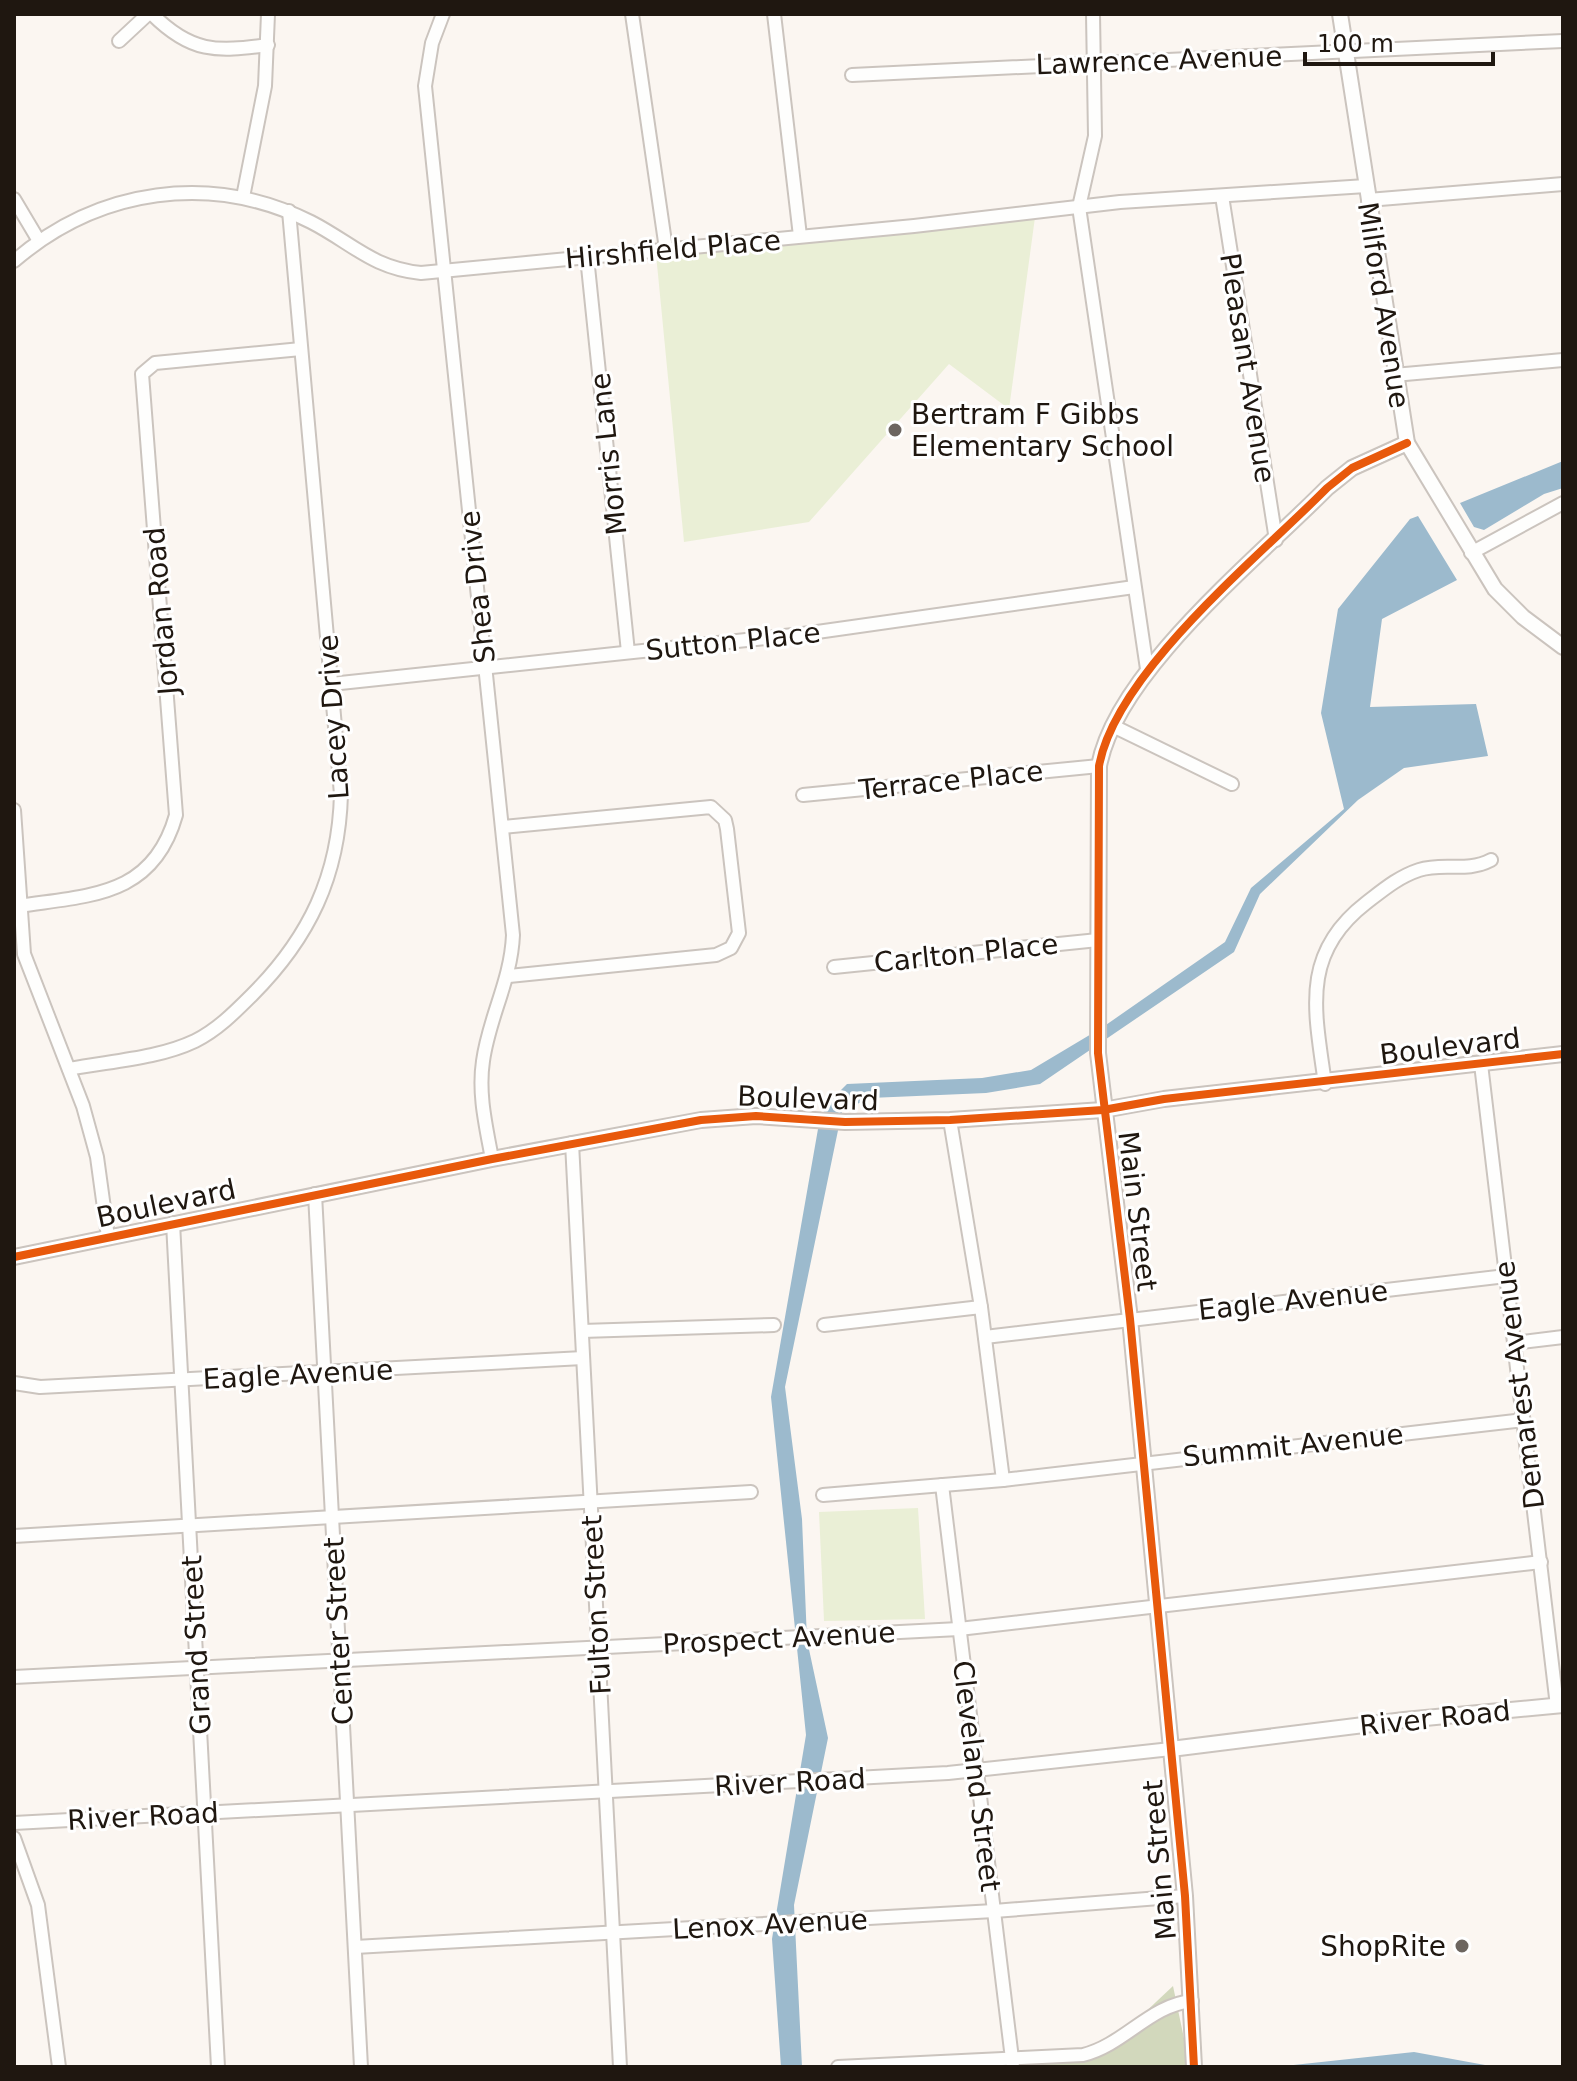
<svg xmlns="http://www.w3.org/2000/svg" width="1577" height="2081" viewBox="0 0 1577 2081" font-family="'DejaVu Sans',sans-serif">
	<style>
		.green { fill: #eaefd6 }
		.forest { fill: #d2d8bc }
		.water { fill: #9cbacd }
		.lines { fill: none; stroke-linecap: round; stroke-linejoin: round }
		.minor-casing { stroke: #cbc4be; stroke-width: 16 }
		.tertiary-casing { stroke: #cbc4be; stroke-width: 18 }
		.minor { stroke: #fefefd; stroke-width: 12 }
		.tertiary { stroke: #fefefd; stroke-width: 14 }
		.cycleway-casing { stroke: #fff; stroke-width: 13 }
		.cycleway { stroke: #e8590c; stroke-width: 8 }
		.poi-dot { fill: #6c655f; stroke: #fff; stroke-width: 3 }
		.labels { text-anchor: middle; stroke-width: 6; stroke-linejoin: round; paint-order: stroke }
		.street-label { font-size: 28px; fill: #1f1710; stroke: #fff }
		.poi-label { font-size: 28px; fill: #1f1710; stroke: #fff; text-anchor: start }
	</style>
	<rect width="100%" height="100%" fill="#fbf6f1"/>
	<!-- green -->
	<g class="green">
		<polygon points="1036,210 1009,409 949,364 809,522 684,542 656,254"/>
		<polygon points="918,1508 925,1619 824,1621 819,1512"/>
	</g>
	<!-- forest -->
	<polygon class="forest" points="1173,1986 1190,2067 1015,2067 1015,2062 1105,2050"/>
	<!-- water -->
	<g class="water">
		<polygon points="1563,461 1563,488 1544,494 1484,530 1474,527 1460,503"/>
		<polygon points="1418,516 1457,580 1382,619 1370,707 1476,704 1488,756 1404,768 1358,800 1260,894 1234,952 1040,1084 986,1093 870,1098 842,1111 785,1387 802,1519 807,1640 828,1738 794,1905 802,2067 781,2067 772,1939 806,1735 771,1397 818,1129 826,1105 847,1084 982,1078 1031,1070 1103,1027 1225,942 1251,888 1344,809 1321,713 1338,609 1410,519"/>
		<polygon points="1414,2052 1496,2067 1275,2067"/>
	</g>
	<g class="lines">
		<defs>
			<g id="minor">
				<path d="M 152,14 C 191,53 216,52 268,45"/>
				<path d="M 443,14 L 432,43 L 425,86 L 513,935 C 511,981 489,1017 483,1061 C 478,1094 486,1126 492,1159"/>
				<polyline points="632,14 666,249"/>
				<polyline points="774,14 800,236"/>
				<polyline points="1093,14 1095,136 1079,207 1147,669"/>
				<polyline points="119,41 148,14"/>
				<polyline points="852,75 1563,41"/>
				<polyline points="1222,196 1276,540"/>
				<polyline points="243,197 265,86 268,14"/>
				<polyline points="14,199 39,241"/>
				<polyline points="1368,200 1563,184"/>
				<polyline points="587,257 628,652"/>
				<path d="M 14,261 C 99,188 211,172 311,222 C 352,243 372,268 421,273 L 914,226 L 1120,202 L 1366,186"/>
				<polyline points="1394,375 1563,360"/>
				<polyline points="1471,553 1563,503"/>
				<polyline points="331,684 803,634 1134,587"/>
				<polyline points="1113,726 1232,784"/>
				<polyline points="803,795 1099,766"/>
				<polyline points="14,810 24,954 83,1106 97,1157 108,1237"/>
				<polyline points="502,827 711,807 725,820 727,829 739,933 731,948 716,955 509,976"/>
				<path d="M 19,906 C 90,895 153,897 176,815 L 142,374 L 155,363 L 301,349"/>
				<polyline points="834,967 1098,940"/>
				<polyline points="1481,1064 1557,1706"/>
				<path d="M 69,1069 C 110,1061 157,1059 195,1041 C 217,1030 234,1013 252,995 C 309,938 339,876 341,794 L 289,211"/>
				<path d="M 1325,1084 C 1315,1011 1300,954 1366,903 C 1383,890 1398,877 1419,870 C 1444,862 1466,873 1491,860"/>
				<polyline points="950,1120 981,1307 1003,1480"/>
				<polyline points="572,1143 620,2067"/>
				<polyline points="315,1194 361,2067"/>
				<polyline points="173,1223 218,2067"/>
				<polyline points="824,1325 981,1307"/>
				<polyline points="582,1331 774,1325"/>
				<polyline points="985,1337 1506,1276"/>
				<polyline points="1514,1343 1563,1337"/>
				<polyline points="14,1383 40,1387 583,1358"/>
				<polyline points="942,1485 1013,2067"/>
				<polyline points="823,1495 1003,1480 1524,1420"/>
				<polyline points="14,1536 751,1492"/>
				<polyline points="14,1677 959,1629 1541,1562"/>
				<polyline points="14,1823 948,1773 1171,1749"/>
				<polyline points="14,1838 38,1905 59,2067"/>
				<polyline points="355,1947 994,1911 1185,1896"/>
				<path d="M 838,2067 L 1083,2055 C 1124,2045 1150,2005 1192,2001"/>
			</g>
			<g id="tertiary">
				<polyline points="1340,14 1407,443 1495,589 1523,617 1563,647"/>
				<polyline points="14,1257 492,1159 701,1120 756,1116 845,1122 950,1120 1103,1110 1164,1099 1563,1054"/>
				<polyline points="1171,1749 1404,1720 1563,1705"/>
				<path d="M 1194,2067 L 1185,1896 L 1130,1319 L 1098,1053 L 1099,766 C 1116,672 1259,557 1327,488 L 1352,468 L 1407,443"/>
			</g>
		</defs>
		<!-- minor casing -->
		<use href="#minor" class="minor-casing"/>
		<!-- tertiary casing -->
		<use href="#tertiary" class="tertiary-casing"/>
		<!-- minor -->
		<use href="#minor" class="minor"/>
		<!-- tertiary -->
		<use href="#tertiary" class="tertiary"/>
		<defs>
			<g id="cycleway">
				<polyline points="14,1257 492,1159 701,1120 756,1116 845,1122 950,1120 1103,1110 1164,1099 1563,1054"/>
				<path d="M 1194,2067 L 1185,1896 L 1130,1319 L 1098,1053 L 1099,766 C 1116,672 1259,557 1327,488 L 1352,468 L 1407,443"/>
			</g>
		</defs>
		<!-- cycleway casing -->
		<use href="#cycleway" class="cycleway-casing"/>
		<!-- cycleway -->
		<use href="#cycleway" class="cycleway"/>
	</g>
	<!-- markers -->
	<g class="poi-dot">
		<circle cx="895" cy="430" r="8"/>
		<circle cx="1462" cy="1946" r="8"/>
	</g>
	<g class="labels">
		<!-- street labels -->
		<g class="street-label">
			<text transform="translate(1159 60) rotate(-2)" y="10">Lawrence Avenue</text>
			<text transform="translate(673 249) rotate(-5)" y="10">Hirshfield Place</text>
			<text transform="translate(1384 305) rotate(81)" y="10">Milford Avenue</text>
			<text transform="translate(1248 368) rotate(81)" y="10">Pleasant Avenue</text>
			<text transform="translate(608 454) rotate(-96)" y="10">Morris Lane</text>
			<text transform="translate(477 587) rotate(-96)" y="10">Shea Drive</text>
			<text transform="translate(161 611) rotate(-95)" y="10">Jordan Road</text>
			<text transform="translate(733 641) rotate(-6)" y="10">Sutton Place</text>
			<text transform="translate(333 717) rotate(-94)" y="10">Lacey Drive</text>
			<text transform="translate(951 780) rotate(-6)" y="10">Terrace Place</text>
			<text transform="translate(966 953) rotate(-6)" y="10">Carlton Place</text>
			<text transform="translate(1450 1046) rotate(-7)" y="10">Boulevard</text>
			<text transform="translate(808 1098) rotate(2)" y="10">Boulevard</text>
			<text transform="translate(166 1203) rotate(-12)" y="10">Boulevard</text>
			<text transform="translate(1138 1211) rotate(83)" y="10">Main Street</text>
			<text transform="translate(1293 1300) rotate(-6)" y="10">Eagle Avenue</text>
			<text transform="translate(298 1374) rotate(-3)" y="10">Eagle Avenue</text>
			<text transform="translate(1519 1385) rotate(-97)" y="10">Demarest Avenue</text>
			<text transform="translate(1293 1445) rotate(-6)" y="10">Summit Avenue</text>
			<text transform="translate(596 1605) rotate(-93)" y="10">Fulton Street</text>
			<text transform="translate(338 1631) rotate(-93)" y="10">Center Street</text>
			<text transform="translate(779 1638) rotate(-3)" y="10">Prospect Avenue</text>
			<text transform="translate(196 1645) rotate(-93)" y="10">Grand Street</text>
			<text transform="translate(1435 1718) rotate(-6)" y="10">River Road</text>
			<text transform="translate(977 1776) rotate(83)" y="10">Cleveland Street</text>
			<text transform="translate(790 1782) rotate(-3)" y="10">River Road</text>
			<text transform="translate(143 1816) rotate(-3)" y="10">River Road</text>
			<text transform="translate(1159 1860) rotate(-95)" y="10">Main Street</text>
			<text transform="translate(770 1924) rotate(-3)" y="10">Lenox Avenue</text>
		</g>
		<!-- poi labels -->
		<g class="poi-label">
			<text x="911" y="424">Bertram F Gibbs<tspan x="911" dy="32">Elementary School</tspan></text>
			<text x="1446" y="1956" text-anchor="end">ShopRite</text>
		</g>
	</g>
	<!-- border -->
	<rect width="1577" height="2081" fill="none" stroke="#1f1710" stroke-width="32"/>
	<!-- scale -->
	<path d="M1305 52v12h188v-12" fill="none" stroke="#1f1710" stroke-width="4"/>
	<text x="1317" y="52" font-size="24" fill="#1f1710" stroke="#ffffff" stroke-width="6" paint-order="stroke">100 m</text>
</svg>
